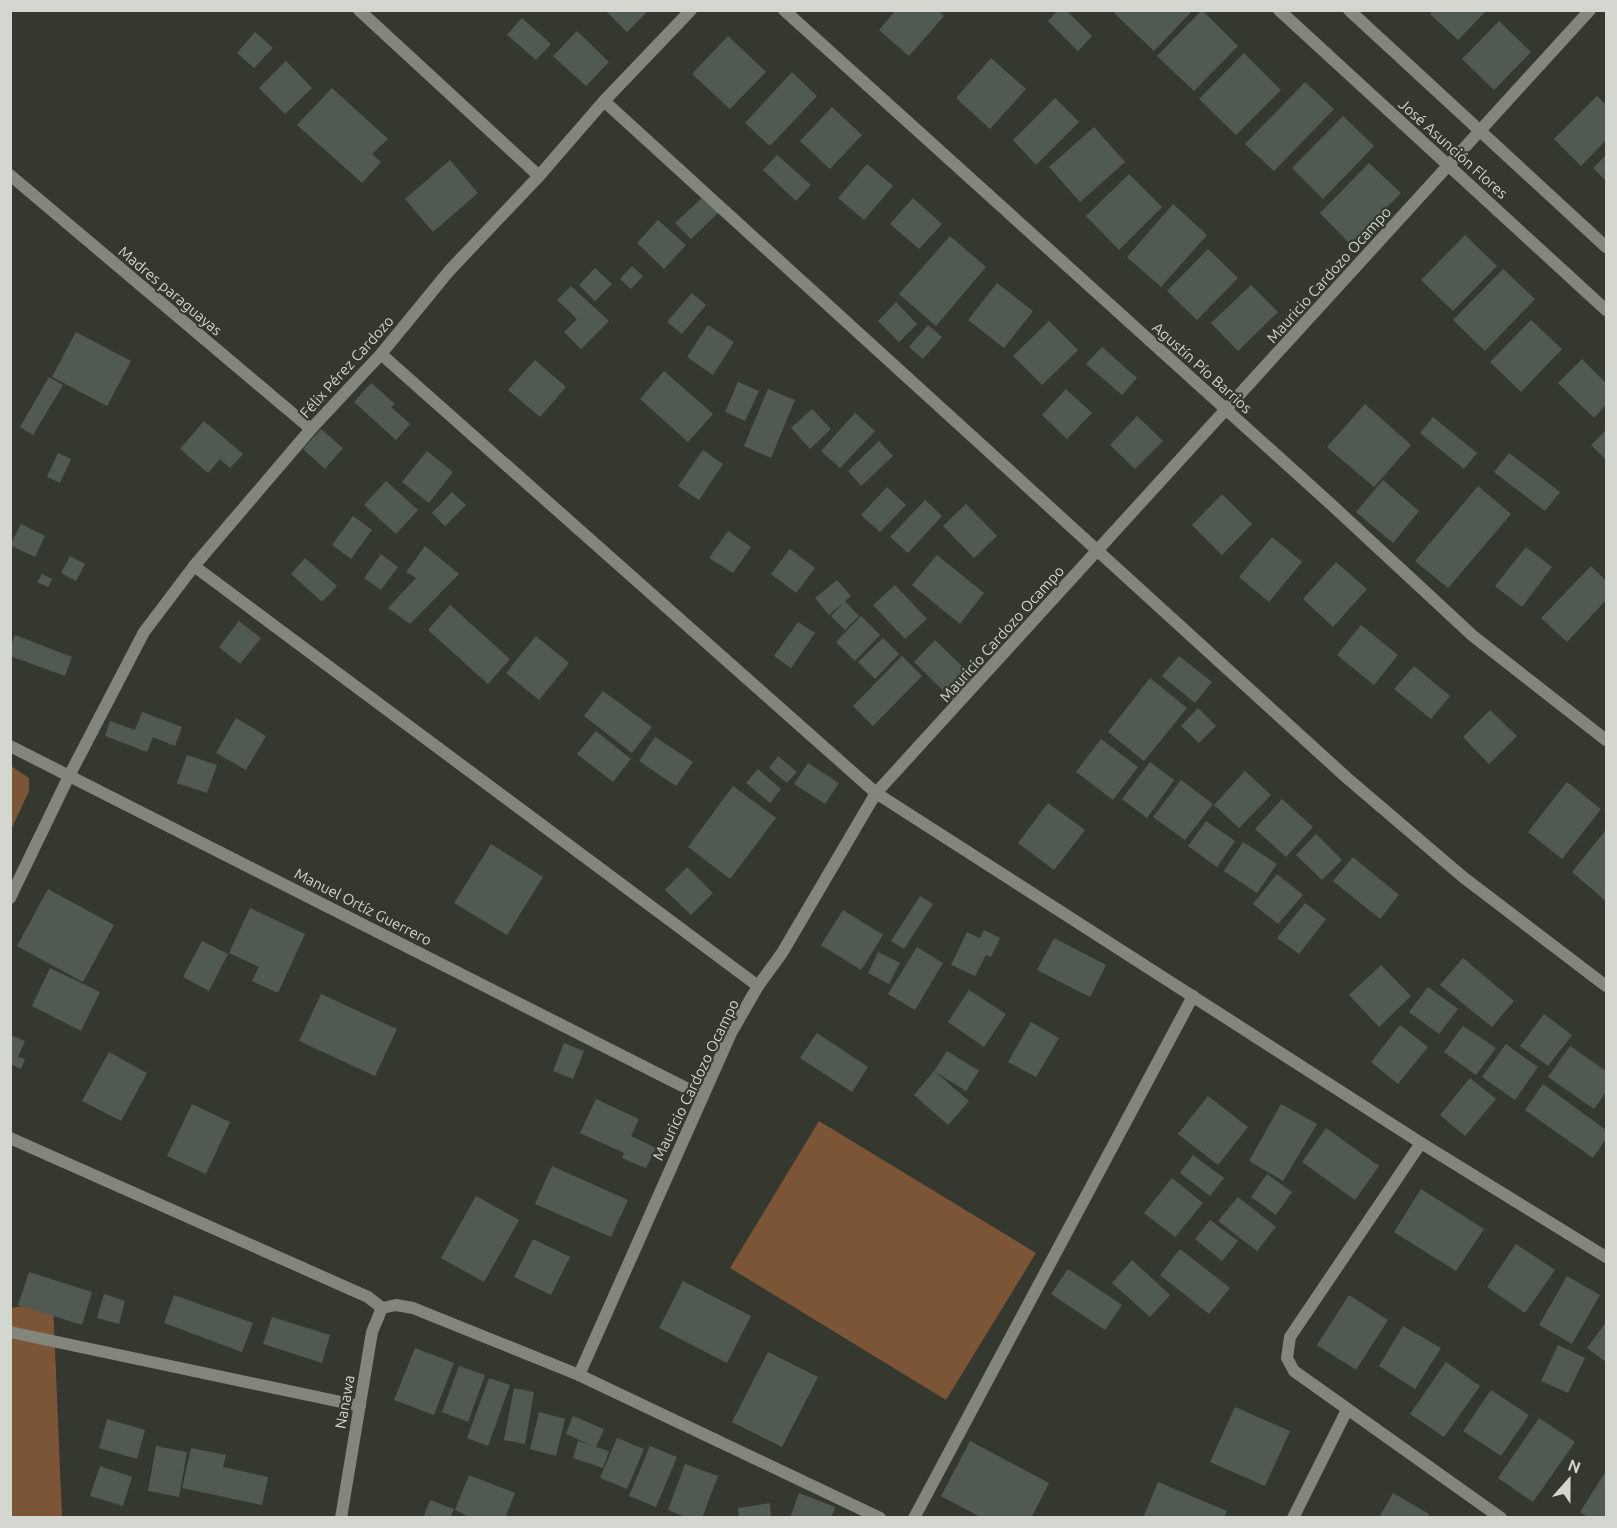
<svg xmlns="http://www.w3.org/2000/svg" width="1617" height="1528" viewBox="0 0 1617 1528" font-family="Ubuntu,sans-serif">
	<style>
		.green { fill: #7c5436 }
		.building { fill: #505a53 }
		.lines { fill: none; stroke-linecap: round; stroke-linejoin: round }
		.street { stroke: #82867b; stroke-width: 12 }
		.labels { text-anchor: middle; stroke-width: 4.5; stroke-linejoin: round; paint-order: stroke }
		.street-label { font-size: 15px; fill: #d4d6d0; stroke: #35382f }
	</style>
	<rect width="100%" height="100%" fill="#35382f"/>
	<!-- green -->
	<g class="green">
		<polygon points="11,766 29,778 29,791 11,830"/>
		<polygon points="819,1121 1036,1253 946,1400 730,1268"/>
		<polygon points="53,1302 62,1517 11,1517 10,1308"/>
	</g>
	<!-- building -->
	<g class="building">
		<polygon points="605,10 649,10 627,32"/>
		<polygon points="896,10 938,10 944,16 909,56 879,30"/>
		<polygon points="1058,10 1066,10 1092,36 1078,51 1048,21"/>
		<polygon points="1116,10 1193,10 1154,51 1114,13"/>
		<polygon points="1202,10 1238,46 1194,91 1157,56"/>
		<polygon points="1433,10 1487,10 1458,40 1430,14"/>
		<polygon points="522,18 551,44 536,60 507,35"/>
		<polygon points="1499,21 1531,52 1494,90 1462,59"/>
		<polygon points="577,31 609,62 586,86 553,56"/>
		<polygon points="255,32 273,48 254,68 237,53"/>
		<polygon points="728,36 766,72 730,109 692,74"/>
		<polygon points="1244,53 1281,90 1236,135 1199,99"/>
		<polygon points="991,58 1026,89 990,129 956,98"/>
		<polygon points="286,61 312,88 285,114 259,88"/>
		<polygon points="792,72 817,96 770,146 745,123"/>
		<polygon points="1305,82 1334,109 1274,171 1245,144"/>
		<polygon points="332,88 388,139 372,154 381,162 362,183 297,125"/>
		<polygon points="1597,96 1606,105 1606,140 1581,166 1554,139"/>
		<polygon points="1055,98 1079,122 1036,165 1013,140"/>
		<polygon points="832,107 862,135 830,169 800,141"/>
		<polygon points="1343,116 1374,146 1323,199 1292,168"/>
		<polygon points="1094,127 1125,162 1080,202 1049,167"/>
		<polygon points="777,155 811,185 796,201 763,170"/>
		<polygon points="1606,155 1606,181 1593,168"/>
		<polygon points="450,160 478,193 433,232 405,199"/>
		<polygon points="1369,163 1401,193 1350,244 1320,213"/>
		<polygon points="867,164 893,186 864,220 838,198"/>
		<polygon points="1129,174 1162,207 1119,250 1086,216"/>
		<polygon points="703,197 718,213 691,239 675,223"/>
		<polygon points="913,198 942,224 919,249 890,224"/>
		<polygon points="1173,204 1207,235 1161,287 1127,257"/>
		<polygon points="658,220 686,245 664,269 637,243"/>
		<polygon points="1465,235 1497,266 1453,311 1421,280"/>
		<polygon points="950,236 986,267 936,326 899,294"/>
		<polygon points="1208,249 1238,278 1197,320 1167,291"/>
		<polygon points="632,266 643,276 631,289 620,279"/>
		<polygon points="595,268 612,284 595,301 579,285"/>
		<polygon points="1503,269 1535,299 1485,351 1453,320"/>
		<polygon points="997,283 1033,311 1004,348 968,320"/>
		<polygon points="1251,285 1278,312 1238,351 1211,323"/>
		<polygon points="571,286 609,321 581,349 564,332 577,319 557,300"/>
		<polygon points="692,293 706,305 682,334 667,322"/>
		<polygon points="896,302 917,324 899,342 878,321"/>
		<polygon points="1531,320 1562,349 1521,392 1490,362"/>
		<polygon points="1049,321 1078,350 1042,385 1013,356"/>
		<polygon points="708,325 734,342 713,375 687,357"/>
		<polygon points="928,325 942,337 923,359 909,347"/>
		<polygon points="76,332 131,361 107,406 52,377"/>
		<polygon points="1102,347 1137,378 1122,395 1086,364"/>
		<polygon points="1582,359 1606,383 1606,405 1594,418 1558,383"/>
		<polygon points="535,360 566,387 540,417 508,390"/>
		<polygon points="664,371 713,414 688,442 640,399"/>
		<polygon points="49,377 63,385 33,435 20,427"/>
		<polygon points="738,382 759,391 745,421 725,412"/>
		<polygon points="371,383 395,404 391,407 410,424 396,440 354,402"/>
		<polygon points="768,389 795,400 771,458 744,446"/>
		<polygon points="1066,389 1092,413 1067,439 1042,415"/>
		<polygon points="1365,404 1411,445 1374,487 1327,447"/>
		<polygon points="812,409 831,429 810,449 791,428"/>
		<polygon points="855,413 875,431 840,468 821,451"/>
		<polygon points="1137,416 1163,441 1135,469 1110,445"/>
		<polygon points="1433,417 1477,453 1464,469 1420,433"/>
		<polygon points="204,421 243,454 230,468 220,459 208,473 180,449"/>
		<polygon points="321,429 343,448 325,469 303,449"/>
		<polygon points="1606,430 1606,460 1591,445"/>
		<polygon points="879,441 893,456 861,486 848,471"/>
		<polygon points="703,450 723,464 699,500 678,486"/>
		<polygon points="427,451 453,472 429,503 402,482"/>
		<polygon points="58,453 71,459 60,483 47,477"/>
		<polygon points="1509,453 1560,492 1545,511 1494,472"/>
		<polygon points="1383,480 1419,511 1393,543 1356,512"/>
		<polygon points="386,481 418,510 396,534 364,505"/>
		<polygon points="1478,486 1511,514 1448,588 1415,561"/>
		<polygon points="887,487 906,505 880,532 861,515"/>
		<polygon points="452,492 466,505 445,526 432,513"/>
		<polygon points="1222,494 1252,524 1222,555 1192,525"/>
		<polygon points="925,500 942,516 908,553 890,537"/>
		<polygon points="966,504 997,536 974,558 943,526"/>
		<polygon points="353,516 372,530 351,559 332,545"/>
		<polygon points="21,524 45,536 35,557 10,545"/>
		<polygon points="728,531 751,547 733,573 709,558"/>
		<polygon points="1272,537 1302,562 1269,602 1239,577"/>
		<polygon points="425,546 459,574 410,624 388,608 416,578 406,572"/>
		<polygon points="1526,547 1552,567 1522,607 1495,586"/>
		<polygon points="790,549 815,568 796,593 771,574"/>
		<polygon points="381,554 398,567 381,590 364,578"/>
		<polygon points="937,555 984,593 960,624 912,585"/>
		<polygon points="70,556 85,564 76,581 61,573"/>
		<polygon points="305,558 337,586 322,602 291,574"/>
		<polygon points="1336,562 1367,589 1333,627 1303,599"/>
		<polygon points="1591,566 1606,581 1606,600 1567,642 1541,618"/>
		<polygon points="42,574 52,579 48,587 37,582"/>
		<polygon points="837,580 851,596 845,601 859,616 845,630 831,616 843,603 829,615 815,598"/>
		<polygon points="895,585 927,619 905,639 873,605"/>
		<polygon points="450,605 510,659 488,684 428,630"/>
		<polygon points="861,616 880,635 855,661 836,642"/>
		<polygon points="239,621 261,638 240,664 219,647"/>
		<polygon points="798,622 815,633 791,668 774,656"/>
		<polygon points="1361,625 1398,655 1374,685 1337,655"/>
		<polygon points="15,635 72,657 65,676 10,656 10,647"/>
		<polygon points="536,636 569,663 539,700 506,673"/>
		<polygon points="883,638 899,654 875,679 858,662"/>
		<polygon points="935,640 975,679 954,701 914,662"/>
		<polygon points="902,656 922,676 873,726 853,706"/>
		<polygon points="1179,656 1212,682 1195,703 1162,676"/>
		<polygon points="1414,666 1450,696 1431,719 1394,689"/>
		<polygon points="1150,678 1187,708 1144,761 1108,732"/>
		<polygon points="603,691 652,727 632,753 584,716"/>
		<polygon points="1198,708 1216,726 1199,743 1181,726"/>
		<polygon points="1490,710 1517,736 1489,764 1463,737"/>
		<polygon points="142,712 182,727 175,746 153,737 147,752 105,736 110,721 135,730"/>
		<polygon points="236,718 266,736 246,770 216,753"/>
		<polygon points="596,731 631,759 613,782 577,754"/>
		<polygon points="655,737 693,762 676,786 639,761"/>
		<polygon points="1101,739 1138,767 1113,800 1076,772"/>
		<polygon points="187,755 217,765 207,793 177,783"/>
		<polygon points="778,756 797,772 787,783 769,768"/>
		<polygon points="1150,762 1174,780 1147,818 1122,799"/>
		<polygon points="808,763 839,783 825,804 794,784"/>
		<polygon points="758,769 781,789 770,803 746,783"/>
		<polygon points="1245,771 1271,795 1239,828 1214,805"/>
		<polygon points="1181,780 1213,804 1185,840 1153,817"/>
		<polygon points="1567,782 1601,809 1562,859 1528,832"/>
		<polygon points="733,786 776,818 730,879 688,847"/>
		<polygon points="1282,799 1313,827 1286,857 1255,829"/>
		<polygon points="1048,803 1085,830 1054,870 1018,843"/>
		<polygon points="1206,821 1235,841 1217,867 1188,846"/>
		<polygon points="1605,831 1606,832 1606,901 1572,872"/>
		<polygon points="1316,834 1342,860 1322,880 1296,855"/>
		<polygon points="1243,842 1277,864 1257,893 1224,871"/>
		<polygon points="491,844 543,877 507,935 454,903"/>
		<polygon points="1353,857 1399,895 1380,919 1333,881"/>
		<polygon points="687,867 713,893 691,915 665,890"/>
		<polygon points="1277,874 1303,895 1278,924 1253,904"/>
		<polygon points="48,889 114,925 83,982 17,946"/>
		<polygon points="920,896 933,904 904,949 891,941"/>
		<polygon points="1305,903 1326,919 1299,954 1277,938"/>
		<polygon points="250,908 305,934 278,993 252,981 259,967 229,953"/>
		<polygon points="843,910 883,935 861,970 821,945"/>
		<polygon points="984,930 1000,938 991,957 986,955 975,976 951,965 967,932 980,938"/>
		<polygon points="1054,938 1106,965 1090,997 1037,970"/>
		<polygon points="202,941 228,954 209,991 183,977"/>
		<polygon points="917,947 943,963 915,1010 888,994"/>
		<polygon points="878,952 900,963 889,984 868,973"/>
		<polygon points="1463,958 1514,1001 1492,1027 1440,985"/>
		<polygon points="1381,965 1411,996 1379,1027 1349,995"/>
		<polygon points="50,968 100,992 81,1031 32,1006"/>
		<polygon points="1428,987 1458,1009 1439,1034 1409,1012"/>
		<polygon points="969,990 1006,1014 984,1047 948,1022"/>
		<polygon points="321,994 397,1029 375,1076 299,1041"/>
		<polygon points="1544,1014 1572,1035 1548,1066 1520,1046"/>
		<polygon points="1031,1022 1059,1038 1036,1077 1008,1062"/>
		<polygon points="1400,1025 1428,1047 1398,1084 1371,1062"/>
		<polygon points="1463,1026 1496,1048 1476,1075 1444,1052"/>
		<polygon points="817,1033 868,1067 852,1092 800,1058"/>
		<polygon points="10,1035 25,1041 18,1057 25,1059 21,1069 10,1064"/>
		<polygon points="564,1043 584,1051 573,1079 553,1071"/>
		<polygon points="1506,1044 1538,1067 1515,1100 1482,1077"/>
		<polygon points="1570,1046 1606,1071 1606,1092 1594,1109 1548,1077"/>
		<polygon points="947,1051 979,1071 966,1091 934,1071"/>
		<polygon points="109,1052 147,1073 121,1121 82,1101"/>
		<polygon points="934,1071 969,1101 948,1125 914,1095"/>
		<polygon points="1470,1078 1496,1099 1465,1136 1440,1115"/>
		<polygon points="1543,1084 1606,1130 1606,1139 1593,1158 1525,1110"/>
		<polygon points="1208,1096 1248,1127 1218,1165 1178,1134"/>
		<polygon points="596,1099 639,1119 631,1136 656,1148 646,1168 622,1158 624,1153 580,1133"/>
		<polygon points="192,1104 230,1122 206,1174 167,1156"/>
		<polygon points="1281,1104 1317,1124 1283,1181 1249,1161"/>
		<polygon points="1326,1128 1379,1166 1355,1200 1302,1162"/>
		<polygon points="1193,1155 1224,1178 1210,1196 1180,1173"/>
		<polygon points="552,1166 628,1200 611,1237 535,1204"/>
		<polygon points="1267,1174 1292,1192 1276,1215 1251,1197"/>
		<polygon points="1172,1178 1203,1203 1175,1237 1144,1213"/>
		<polygon points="1421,1189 1484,1229 1456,1271 1394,1232"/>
		<polygon points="476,1196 519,1220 484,1282 441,1258"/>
		<polygon points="1238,1197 1276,1227 1257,1251 1218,1221"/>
		<polygon points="1210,1220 1238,1241 1222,1261 1195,1239"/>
		<polygon points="533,1239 570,1257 551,1295 514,1277"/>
		<polygon points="1516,1244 1555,1270 1525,1313 1487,1287"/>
		<polygon points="1180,1249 1230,1288 1209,1314 1160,1275"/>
		<polygon points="1132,1260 1170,1295 1150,1317 1112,1283"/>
		<polygon points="1068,1269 1122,1305 1105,1330 1051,1294"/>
		<polygon points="29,1272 92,1292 82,1325 18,1305"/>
		<polygon points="1567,1276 1600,1295 1572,1344 1539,1325"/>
		<polygon points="683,1281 751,1316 727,1363 659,1328"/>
		<polygon points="104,1294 125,1301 119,1324 97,1318"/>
		<polygon points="174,1295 253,1323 242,1352 164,1323"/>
		<polygon points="1349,1295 1388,1320 1356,1370 1317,1345"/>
		<polygon points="272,1317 330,1335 322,1363 263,1344"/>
		<polygon points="1606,1322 1606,1362 1587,1348"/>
		<polygon points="1403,1326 1441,1348 1415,1389 1379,1366"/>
		<polygon points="1558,1345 1585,1358 1568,1393 1541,1381"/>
		<polygon points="415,1348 454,1363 434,1415 394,1400"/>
		<polygon points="768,1352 818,1377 782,1447 732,1422"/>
		<polygon points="1446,1362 1480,1386 1444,1437 1410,1414"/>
		<polygon points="459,1366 485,1375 468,1422 442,1412"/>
		<polygon points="489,1378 510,1385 488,1446 467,1438"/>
		<polygon points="514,1388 534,1392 525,1444 504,1440"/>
		<polygon points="1491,1390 1529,1415 1501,1456 1463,1431"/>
		<polygon points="1235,1407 1290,1431 1265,1486 1210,1462"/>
		<polygon points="539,1412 565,1419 556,1456 530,1449"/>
		<polygon points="573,1416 604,1429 596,1447 609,1451 603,1468 573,1458 578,1441 593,1446 566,1434"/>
		<polygon points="1539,1418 1575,1442 1533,1502 1498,1478"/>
		<polygon points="107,1419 145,1430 137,1459 99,1448"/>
		<polygon points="617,1438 644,1449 627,1489 600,1478"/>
		<polygon points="970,1441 1049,1483 1031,1518 982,1518 941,1496"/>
		<polygon points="156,1446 187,1452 179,1497 148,1491"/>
		<polygon points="650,1446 677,1457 656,1507 629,1496"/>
		<polygon points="191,1448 226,1455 223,1467 268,1477 262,1505 182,1488"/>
		<polygon points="685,1464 718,1476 702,1518 688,1518 668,1510"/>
		<polygon points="100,1466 132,1477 123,1506 90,1496"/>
		<polygon points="1606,1471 1606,1518 1589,1518 1580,1512"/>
		<polygon points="469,1475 515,1493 505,1518 472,1518 455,1510"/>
		<polygon points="1158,1482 1227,1511 1224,1518 1143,1518"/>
		<polygon points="799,1493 835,1507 831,1518 790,1518"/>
		<polygon points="1393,1493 1429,1514 1427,1518 1379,1518"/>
		<polygon points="430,1500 454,1509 451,1515 456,1518 423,1518"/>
		<polygon points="770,1503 771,1518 739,1518 738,1508"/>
	</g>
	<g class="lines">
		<!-- street -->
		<g class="street">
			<polyline points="359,10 539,176"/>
			<polyline points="784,10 1334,507 1473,636 1606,740"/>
			<polyline points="1279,10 1606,310"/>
			<polyline points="1349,10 1606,247"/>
			<polyline points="604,101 1347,778 1463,877 1606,986"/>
			<polyline points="10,175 311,429"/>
			<polyline points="381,354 876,793 1421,1143 1606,1257"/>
			<polyline points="194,566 758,986"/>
			<polyline points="10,746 702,1096"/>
			<polyline points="10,898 69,776 144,632 194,566 311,429 381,354 449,271 539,176 604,101 691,10"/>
			<polyline points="10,1138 368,1297 382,1308"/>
			<polyline points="1421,1143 1290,1337 1287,1358 1294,1371 1501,1518"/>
			<polyline points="10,1332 360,1406"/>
			<polyline points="579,1375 731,1033 758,986 782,953 876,793 1590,10"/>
			<polyline points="341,1518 372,1332 382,1308 396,1305 413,1308 579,1375 880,1518"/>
			<polyline points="914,1518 1193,996"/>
			<polyline points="1293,1518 1347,1410"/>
		</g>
	</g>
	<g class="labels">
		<!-- street labels -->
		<g class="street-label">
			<text transform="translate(1453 149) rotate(42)" y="5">José Asunción Flores</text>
			<text transform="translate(1329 275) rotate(-48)" y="5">Mauricio Cardozo Ocampo</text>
			<text transform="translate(170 291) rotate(40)" y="5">Madres paraguayas</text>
			<text transform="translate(347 367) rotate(-48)" y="5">Félix Pérez Cardozo</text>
			<text transform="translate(1202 368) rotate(42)" y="5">Agustín Pío Barrios</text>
			<text transform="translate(1002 634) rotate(-48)" y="5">Mauricio Cardozo Ocampo</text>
			<text transform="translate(363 907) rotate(27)" y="5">Manuel Ortíz Guerrero</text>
			<text transform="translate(696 1080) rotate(-64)" y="5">Mauricio Cardozo Ocampo</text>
			<text transform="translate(345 1402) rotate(-80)" y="5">Nanawa</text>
		</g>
	</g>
	<!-- border -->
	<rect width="1617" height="1528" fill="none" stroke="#d4d6d0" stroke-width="24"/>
	<!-- north arrow -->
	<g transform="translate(1569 1480) rotate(21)" stroke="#35382f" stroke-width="4.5" paint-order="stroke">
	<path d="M0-4.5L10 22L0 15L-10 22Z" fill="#d4d6d0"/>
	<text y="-9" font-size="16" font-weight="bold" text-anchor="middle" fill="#d4d6d0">N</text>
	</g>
</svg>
